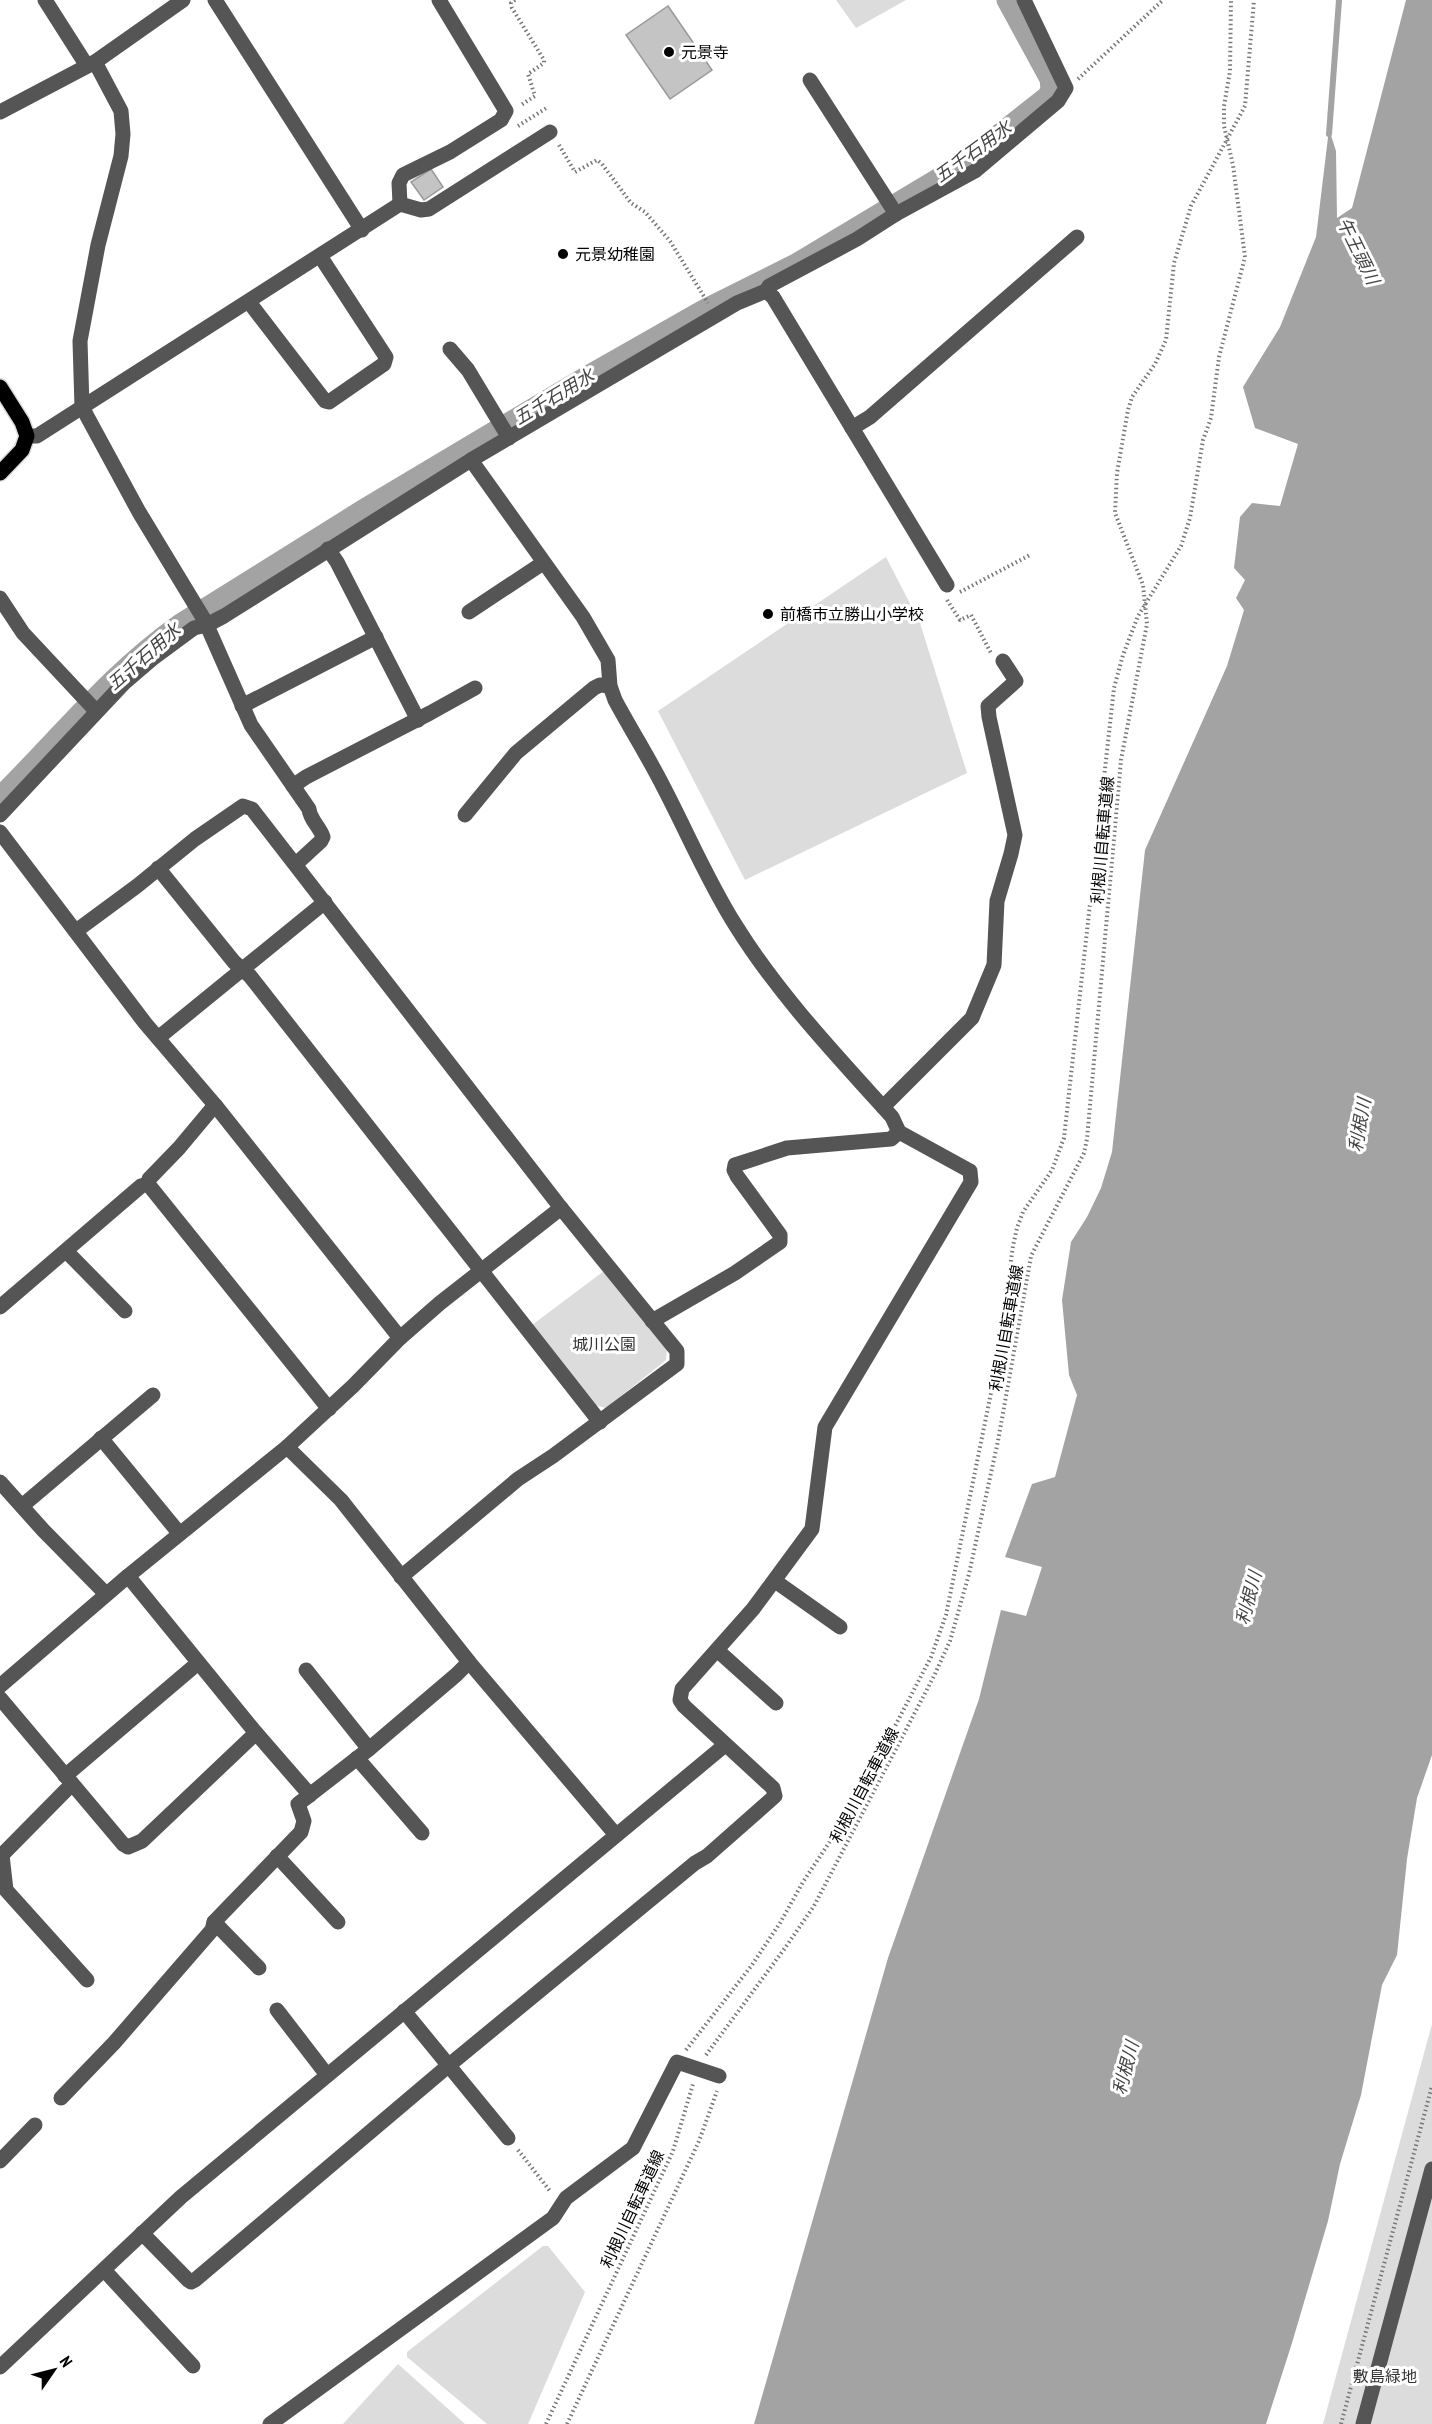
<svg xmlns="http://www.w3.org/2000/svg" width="1432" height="2424" viewBox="0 0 1432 2424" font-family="'PT Sans Narrow','Noto Sans JP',sans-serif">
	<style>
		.green { fill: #dcdcdc }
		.water { fill: #a3a3a3 }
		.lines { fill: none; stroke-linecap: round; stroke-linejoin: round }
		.stream { stroke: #a3a3a3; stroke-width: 6 }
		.canal { stroke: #a3a3a3; stroke-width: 21 }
		.building { fill: #c4c4c4; stroke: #999; stroke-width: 1.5 }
		.major-casing { stroke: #dbdbdb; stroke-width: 18 }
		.path { stroke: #777; stroke-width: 4; stroke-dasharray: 1.5 3; stroke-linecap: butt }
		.minor { stroke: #555; stroke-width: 15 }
		.major { stroke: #000; stroke-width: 15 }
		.poi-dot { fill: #000; stroke: #fff; stroke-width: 2 }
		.labels { text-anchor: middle; stroke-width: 6; stroke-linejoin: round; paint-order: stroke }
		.poi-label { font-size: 16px; fill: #000; stroke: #fff; text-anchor: start }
		.street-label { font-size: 16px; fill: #000; stroke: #fff }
		.park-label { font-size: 16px; fill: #333; stroke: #fff }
		.water-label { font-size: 18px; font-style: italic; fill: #444; stroke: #fff }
	</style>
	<rect width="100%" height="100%" fill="#fff"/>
	<!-- green -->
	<g class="green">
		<polygon points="836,0 906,0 856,28"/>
		<polygon points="886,557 920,623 967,773 745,880 658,711"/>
		<polygon points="604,1271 667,1349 666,1360 606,1408 594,1405 532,1325"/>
		<polygon points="1432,2024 1432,2424 1323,2424"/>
		<polygon points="543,2246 548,2246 585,2292 528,2424 487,2424 407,2357 407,2352"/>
		<polygon points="398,2364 465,2424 343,2424"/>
	</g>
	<!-- water -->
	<polygon class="water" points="1406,0 1432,0 1432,1755 1417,1798 1407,1859 1397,1955 1382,1985 1361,2095 1340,2164 1328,2221 1292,2343 1266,2424 754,2424 888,1958 979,1699 1001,1610 1026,1616 1042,1567 1005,1557 1032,1484 1055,1477 1077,1395 1069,1375 1062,1300 1071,1242 1087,1217 1101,1188 1112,1152 1145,850 1227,666 1244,610 1236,598 1245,580 1234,568 1240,517 1252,503 1280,506 1298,444 1255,428 1243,387 1280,327 1316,237 1329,129 1336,151 1337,218 1352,208"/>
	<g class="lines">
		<!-- stream -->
		<polyline class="stream" points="1329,134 1339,0"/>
		<!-- canal -->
		<path class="canal" d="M 0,797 C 59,739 111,673 179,625 L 363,510 L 586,377 L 704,310 L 796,264 L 941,177 L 968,159 L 1048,96 L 1051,89 L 1050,79 L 1007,0"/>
	</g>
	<!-- building -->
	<g class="building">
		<polygon points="668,6 712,70 670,99 626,35"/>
		<polygon points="431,169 443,187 424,200 411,182"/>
	</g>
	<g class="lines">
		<defs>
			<polyline id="major" points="0,387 22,422 27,436 22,450 0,473"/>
		</defs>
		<!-- major casing -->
		<use href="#major" class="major-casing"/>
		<!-- path -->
		<g class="path">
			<polyline points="515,0 511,3 512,8 544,60 544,63 528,74 535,96 521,105"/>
			<polyline points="1078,79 1163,0"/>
			<polyline points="518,126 548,107"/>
			<polyline points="559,145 575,172 597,160 602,164 631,203 645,212 670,241 708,303"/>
			<polyline points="960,592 1030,555"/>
			<polyline points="947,600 960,620 971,615 991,653"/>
			<polyline points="686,2050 752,1965 780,1923 803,1882 853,1807 931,1657 946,1615 995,1373 1013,1246 1017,1228 1023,1212 1052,1170 1064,1138 1114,688 1123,655 1138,616 1181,546 1190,518 1203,440 1211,418 1219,357 1245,257 1233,165 1224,126 1224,106 1230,71 1231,0"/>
			<polyline points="706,2055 785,1948 814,1906 934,1676 950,1641 969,1574 998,1441 1031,1256 1084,1153 1087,1139 1121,760 1147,624 1143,585 1115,513 1117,473 1128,410 1132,397 1155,364 1166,340 1174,263 1191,206 1245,106 1254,0"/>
			<polyline points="518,2150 550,2191"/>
			<polyline points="546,2424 673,2151 693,2084"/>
			<polyline points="567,2424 699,2141 717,2091"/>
			<polyline points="1341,2424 1432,2086"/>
		</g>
		<!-- minor -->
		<g class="minor">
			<polyline points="45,0 87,66"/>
			<polyline points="215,0 362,230"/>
			<path d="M 95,62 L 121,111 L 123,134 L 121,156 L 98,245 L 80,341 L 82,407 L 139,512 L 205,621 L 251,725 L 309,809 C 310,820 320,827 323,837 L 321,841 L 296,864"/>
			<polyline points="810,80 896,214"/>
			<polyline points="0,112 95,62 183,0"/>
			<polyline points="400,204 399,183 403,175 450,152 501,120 506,111 439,0"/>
			<polyline points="400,204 421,210 429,209 550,132"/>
			<polyline points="766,291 773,297 947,585"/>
			<polyline points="249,302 325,401 329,402 384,364 386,357 320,256"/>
			<polyline points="450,349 468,370 509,438"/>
			<polyline points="852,428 870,417 1077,237"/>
			<polyline points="27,436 37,436 400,204"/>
			<polyline points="328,549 337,562 418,720"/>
			<polyline points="0,598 23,633 96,711"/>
			<polyline points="469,612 543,563"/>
			<polyline points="242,706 376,637"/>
			<polyline points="293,786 306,777 430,713 475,688"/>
			<polyline points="0,815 124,683 152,659 194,628 207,625 224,616 471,460 737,303 766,291 769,286 857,239 896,214 975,171 1058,101 1066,88 1024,0"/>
			<polyline points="465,815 516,753 594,688 600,685 610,686"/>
			<polyline points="0,832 145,1023 215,1105 400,1338"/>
			<polyline points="158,868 234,962 250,976 600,1422"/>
			<polyline points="76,931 137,886 195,839 243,806 252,809 561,1208 677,1351 677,1364 553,1456 518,1479 401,1577"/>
			<polyline points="158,1038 325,902"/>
			<polyline points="215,1105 179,1148 149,1179 148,1184 329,1409"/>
			<polyline points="883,1107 972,1018 994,965 997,901 1011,854 1015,835 989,717 988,706 1016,681 1003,661"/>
			<polyline points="66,1251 125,1311"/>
			<polyline points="0,1307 141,1186 148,1184"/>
			<polyline points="652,1321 735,1273 780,1242 780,1235 737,1176 734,1170 735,1165 787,1148 891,1139 899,1132"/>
			<polyline points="101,1438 179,1533"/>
			<polyline points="287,1447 341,1500 469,1662 616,1835"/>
			<polyline points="0,1482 43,1530 106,1594"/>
			<polyline points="22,1506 153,1395"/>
			<polyline points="128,1576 256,1733 310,1795"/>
			<polyline points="775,1581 840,1627"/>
			<polyline points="717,1650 776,1703"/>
			<polyline points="306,1670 369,1749"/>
			<polyline points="0,1686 128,1576 287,1447 353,1386 400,1338 440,1303 561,1208"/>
			<polyline points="0,1698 123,1844 128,1847 142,1841 256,1733"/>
			<polyline points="357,1758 422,1833"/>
			<polyline points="65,1776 198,1663"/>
			<polyline points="2,1855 6,1890 87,1980"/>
			<polyline points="277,1856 338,1922"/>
			<polyline points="0,1857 72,1784"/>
			<polyline points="214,1922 259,1968"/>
			<polyline points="277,2010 327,2075"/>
			<polyline points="404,2011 508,2138"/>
			<polyline points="61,2098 114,2043 212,1930 214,1922 301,1832 304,1821 298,1804 369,1749 456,1675 469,1662"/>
			<polyline points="0,2161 35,2125"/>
			<path d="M 142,2233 L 188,2280 L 191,2282 L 195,2280 L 448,2066 L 695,1863 L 707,1856 L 775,1796 L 773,1788 L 684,1706 L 680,1700 L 682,1689 L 753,1609 L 812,1529 L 825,1427 L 971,1182 L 970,1171 L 899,1132 L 892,1117 C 837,1056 779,995 736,926 C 708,882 688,834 664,788 C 649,758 631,730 615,700 L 610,686 L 608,660 L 583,617 L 471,460"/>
			<polyline points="105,2271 193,2366"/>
			<polyline points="0,2367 181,2197 725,1745"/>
			<polyline points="270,2424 553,2218 566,2198 633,2148 677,2062 719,2076"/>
			<polyline points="1363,2424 1432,2169"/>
		</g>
		<!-- major -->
		<use href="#major" class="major"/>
	</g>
	<!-- markers -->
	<g class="poi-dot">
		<circle cx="669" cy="52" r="6"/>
		<circle cx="563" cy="254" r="6"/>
		<circle cx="768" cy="614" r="6"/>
	</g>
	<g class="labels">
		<!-- poi labels -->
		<g class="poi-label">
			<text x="681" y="58">元景寺</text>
			<text x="575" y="260">元景幼稚園</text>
			<text x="780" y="620">前橋市立勝山小学校</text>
		</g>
		<!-- street labels -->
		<g class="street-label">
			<text transform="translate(1102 840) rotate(-85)" y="6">利根川自転車道線</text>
			<text transform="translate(1006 1328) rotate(-80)" y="6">利根川自転車道線</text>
			<text transform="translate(864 1785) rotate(-62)" y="6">利根川自転車道線</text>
			<text transform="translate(632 2209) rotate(-65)" y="6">利根川自転車道線</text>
		</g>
		<!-- park labels -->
		<g class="park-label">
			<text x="604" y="1350">城川公園</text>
			<text x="1385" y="2382">敷島緑地</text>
		</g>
		<!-- water labels -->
		<g class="water-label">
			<text transform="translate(973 152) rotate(-36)" y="6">五千石用水</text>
			<text transform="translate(1358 251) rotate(64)" y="6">午王頭川</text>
			<text transform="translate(554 397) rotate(-31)" y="6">五千石用水</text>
			<text transform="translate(144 657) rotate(-41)" y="6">五千石用水</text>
			<text transform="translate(1360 1125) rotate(-80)" y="6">利根川</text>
			<text transform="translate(1249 1598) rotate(-75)" y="6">利根川</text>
			<text transform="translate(1126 2068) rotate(-75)" y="6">利根川</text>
		</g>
	</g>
	<!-- north arrow -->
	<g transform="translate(54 2370) rotate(55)" stroke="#ffffff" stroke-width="4.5" paint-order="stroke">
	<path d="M0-4.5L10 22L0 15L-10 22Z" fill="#000000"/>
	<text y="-9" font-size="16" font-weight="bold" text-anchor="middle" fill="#000000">N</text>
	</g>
</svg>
